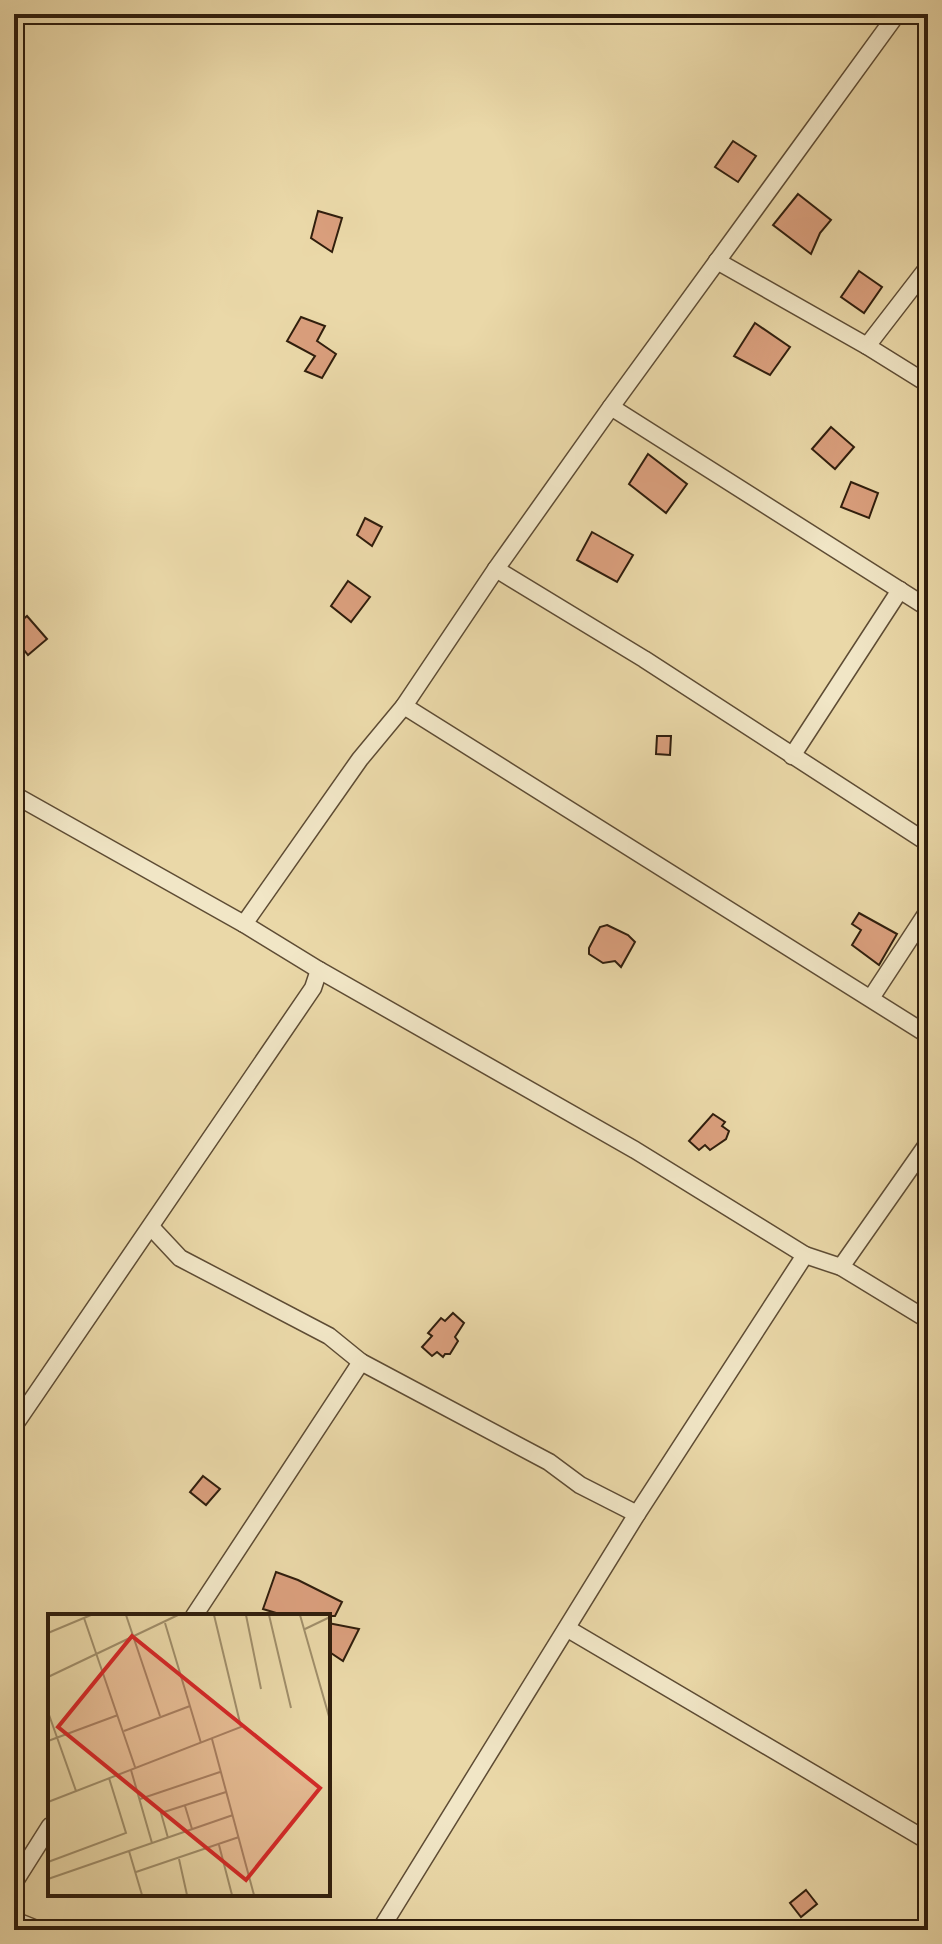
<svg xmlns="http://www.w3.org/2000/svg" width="942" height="1944" viewBox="0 0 942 1944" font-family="Cardo,serif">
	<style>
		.building { fill: #da9f7d; stroke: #301e0d; stroke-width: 2 }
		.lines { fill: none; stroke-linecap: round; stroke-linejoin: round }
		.minor-casing { stroke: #5e4c34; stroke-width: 19 }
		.minor { stroke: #f1e6c6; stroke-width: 16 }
		.inset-road { fill: none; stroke: #a08e6a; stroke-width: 2 }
		.view { fill: #d62828; fill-opacity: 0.15; stroke: #d62828; stroke-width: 4 }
		.inset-edge { fill: none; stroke: #301e0d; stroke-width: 4 }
	</style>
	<rect width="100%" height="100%" fill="#ead8a8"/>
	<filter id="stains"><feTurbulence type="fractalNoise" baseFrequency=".0025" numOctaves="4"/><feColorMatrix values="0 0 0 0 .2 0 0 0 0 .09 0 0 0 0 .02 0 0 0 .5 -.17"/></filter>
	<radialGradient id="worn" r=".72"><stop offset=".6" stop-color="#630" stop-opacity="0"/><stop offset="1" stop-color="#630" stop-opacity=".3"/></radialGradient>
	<!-- building -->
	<g class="building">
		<polygon points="733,141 756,156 738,182 715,167"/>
		<polygon points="798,194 831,220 820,233 811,254 773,225"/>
		<polygon points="318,211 342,218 332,252 311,238"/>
		<polygon points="859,271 882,287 864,313 841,297"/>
		<polygon points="301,317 325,326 317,341 336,354 322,378 305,371 315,356 287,341"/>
		<polygon points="755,323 790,347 770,375 734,356"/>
		<polygon points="831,427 854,447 835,469 812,449"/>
		<polygon points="648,454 687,484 666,513 629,484"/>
		<polygon points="851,482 878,493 869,518 841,507"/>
		<polygon points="365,518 382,527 372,546 357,535"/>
		<polygon points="592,532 633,555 617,582 577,560"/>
		<polygon points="348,581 370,597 351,622 331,606"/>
		<polygon points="27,616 47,639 28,655 20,645 14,650 14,627"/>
		<polygon points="657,736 671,736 670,755 656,754"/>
		<polygon points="859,913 897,934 879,965 852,945 861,930 852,924"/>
		<polygon points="607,925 628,935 635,942 621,967 615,961 603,963 589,954 589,948 600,927"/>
		<polygon points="713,1114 725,1122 722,1126 729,1131 726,1139 710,1150 705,1145 699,1150 689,1141"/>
		<polygon points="453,1313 464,1323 455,1337 458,1341 450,1354 445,1354 443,1357 437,1352 432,1356 422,1347 432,1336 428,1333 441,1318 445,1321"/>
		<polygon points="203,1476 220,1489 206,1505 190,1492"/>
		<polygon points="276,1572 298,1580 342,1602 335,1616 286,1616 263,1609"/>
		<polygon points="328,1623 359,1629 343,1661 328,1651"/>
		<polygon points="806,1890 817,1904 801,1917 790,1903"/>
	</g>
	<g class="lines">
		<defs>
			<g id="minor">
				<polyline points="717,261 867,346 928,384"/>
				<polyline points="867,346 928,267"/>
				<polyline points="611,407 928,608"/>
				<polyline points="496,569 644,659 928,843"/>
				<polyline points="404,706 928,1035"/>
				<polyline points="792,756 900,590"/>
				<polyline points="14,806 20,798 244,924 319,970 635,1150 805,1255 841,1267 928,1320"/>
				<polyline points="244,924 360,759 404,706 496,569 611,407 897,14"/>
				<polyline points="871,998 928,911"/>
				<polyline points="151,1227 180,1258 329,1336 361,1362 549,1462 580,1485 637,1514"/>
				<polyline points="841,1267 928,1143"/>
				<polyline points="14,1426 313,988 319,970"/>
				<polyline points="194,1616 361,1362"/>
				<polyline points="568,1629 928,1841"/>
				<polyline points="14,1883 50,1826"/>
				<polyline points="14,1920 39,1930"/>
				<polyline points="380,1930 637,1514 805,1255"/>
			</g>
		</defs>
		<!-- minor casing -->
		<use href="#minor" class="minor-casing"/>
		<!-- minor -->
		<use href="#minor" class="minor"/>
	</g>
	<!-- overview -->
	<g transform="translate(48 1614)">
		<rect width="282" height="282" fill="#ead8a8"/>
		<path class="inset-road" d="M 78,1 L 112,102M 198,1 L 213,75M 221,1 L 243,94M 252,1 L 282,106M 36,4 L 87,153M 117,9 L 153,129M 257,15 L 282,3M 0,19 L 43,1M 0,63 L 130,1M 0,98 L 28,177M 76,117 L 142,92M 164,125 L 206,281M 0,127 L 70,101M 83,156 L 104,229M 92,185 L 172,158M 0,188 L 193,113 L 166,1M 137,192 L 144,215M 120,224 L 113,199 L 178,178M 171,231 L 184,281M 81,237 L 94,281M 131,245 L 139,281M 0,248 L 78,219 L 61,164M 88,258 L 191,223M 0,265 L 185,201"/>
		<path class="view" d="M 84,22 L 272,174 L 198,266 L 10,113 Z"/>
		<rect width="282" height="282" class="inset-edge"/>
	</g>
	<!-- margin -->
	<rect width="942" height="1944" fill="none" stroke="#ead8a8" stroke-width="48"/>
	<rect x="16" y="16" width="910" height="1912" fill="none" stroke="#301e0d" stroke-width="4"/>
	<rect x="24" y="24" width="894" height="1896" fill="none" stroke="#301e0d" stroke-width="2"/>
	<rect width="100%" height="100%" filter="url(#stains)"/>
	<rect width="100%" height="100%" fill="url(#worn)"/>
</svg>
